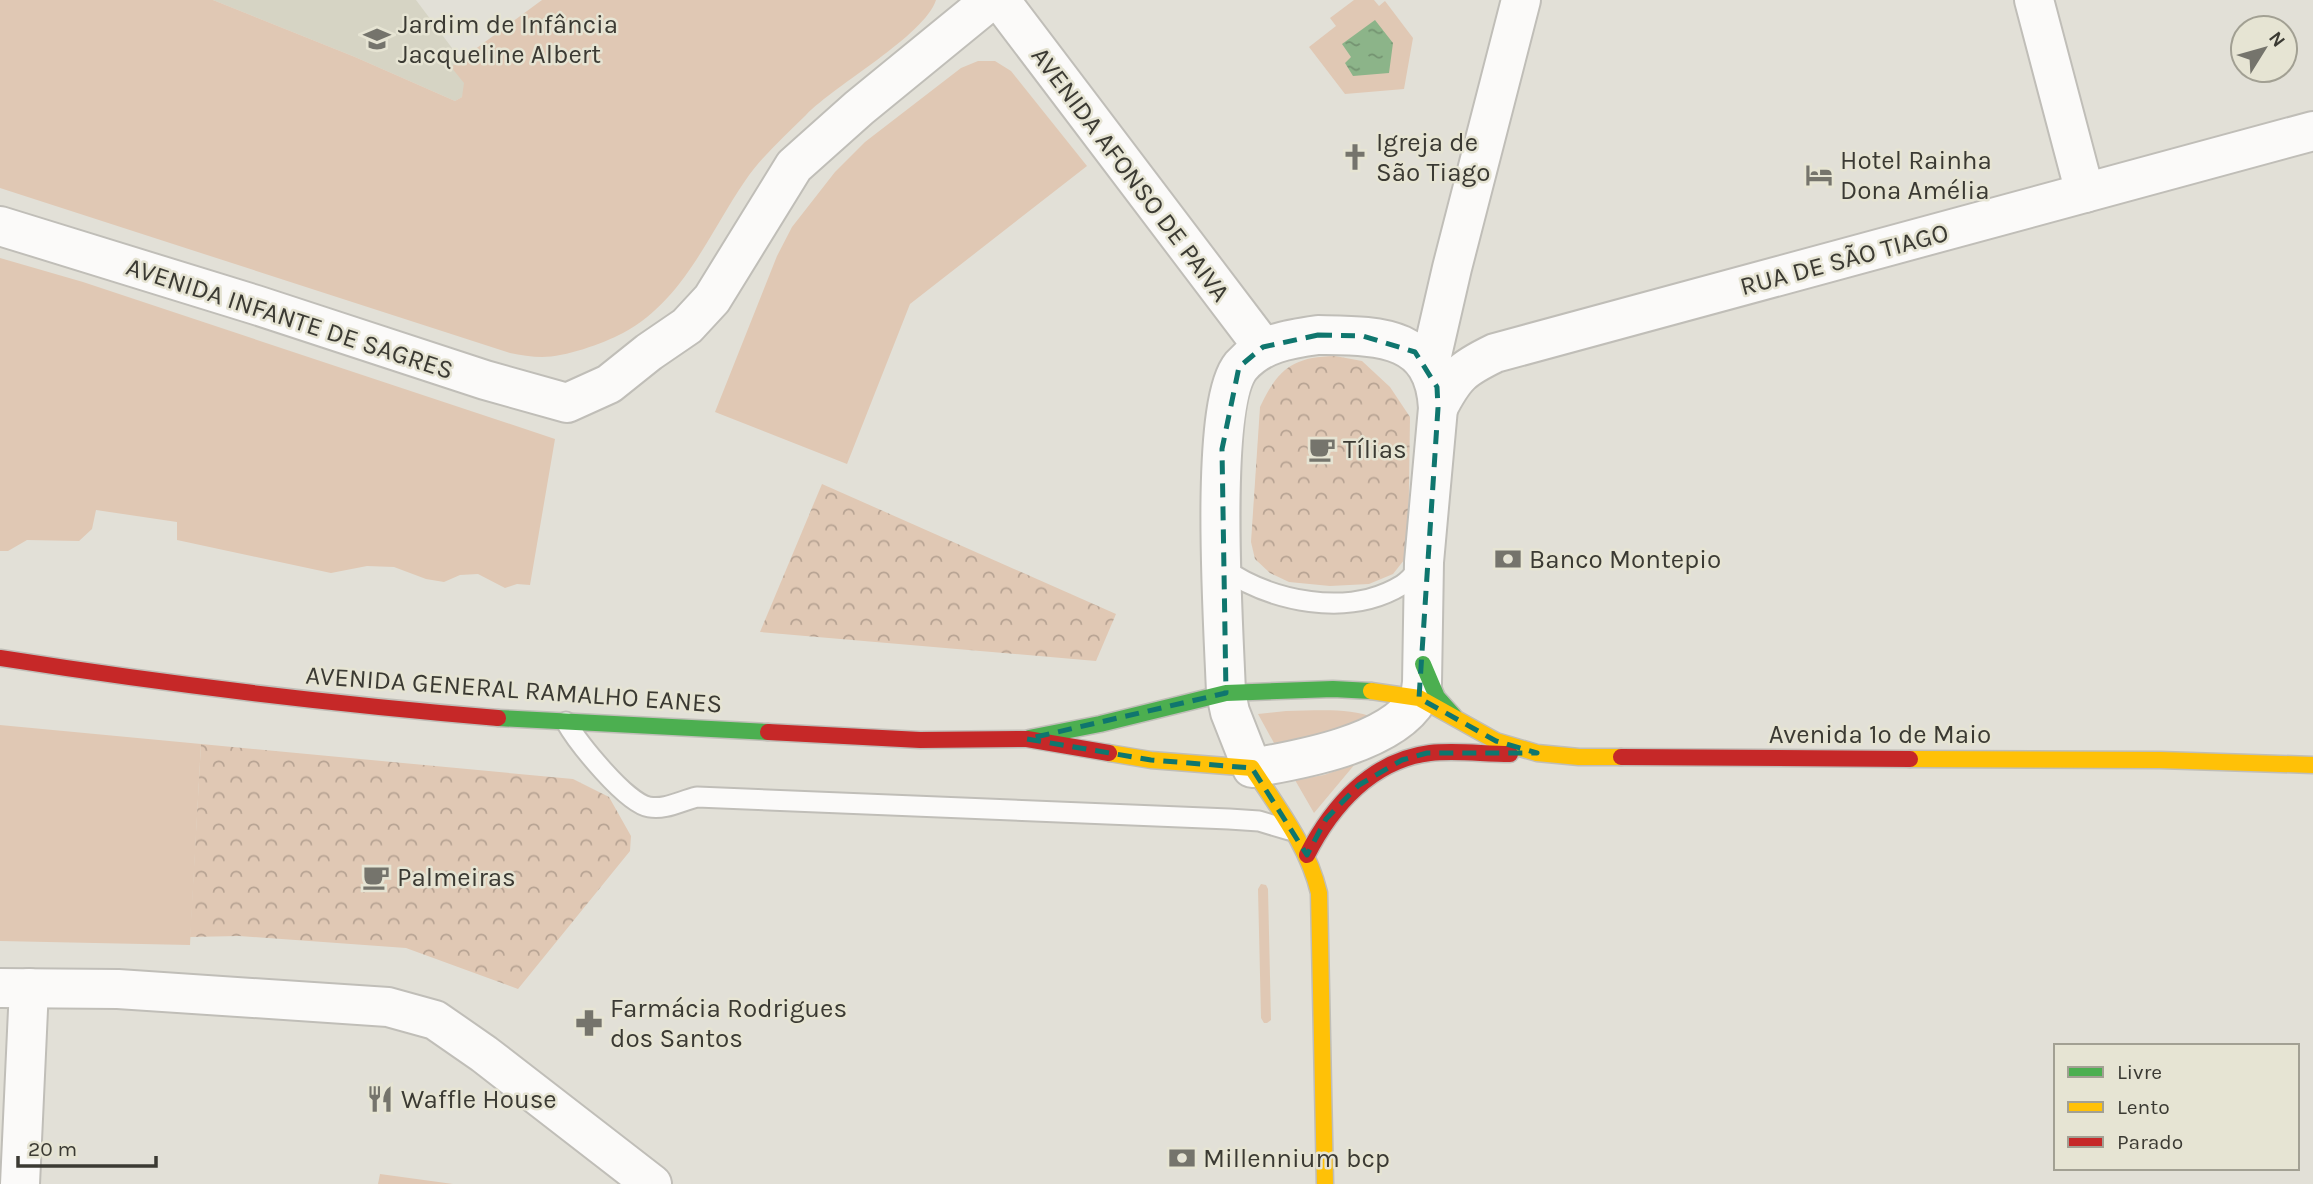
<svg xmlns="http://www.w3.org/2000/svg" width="2313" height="1184" viewBox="0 0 2313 1184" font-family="Karla,sans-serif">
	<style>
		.built { fill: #d6d4c4 }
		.green { fill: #e0c8b4 }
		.park { fill: url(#park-crowns) }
		.water { fill: url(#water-ripples) }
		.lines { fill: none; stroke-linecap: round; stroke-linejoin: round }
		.lane-casing { stroke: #c0beb8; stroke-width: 23 }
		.street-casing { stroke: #c0beb8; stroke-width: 42 }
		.fast-casing { stroke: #c0beb8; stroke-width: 19 }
		.slow-casing { stroke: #c0beb8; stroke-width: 19 }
		.jam-casing { stroke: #c0beb8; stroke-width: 19 }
		.lane { stroke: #fbfaf9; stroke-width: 19 }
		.street { stroke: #fbfaf9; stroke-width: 38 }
		.fast { stroke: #4caf50; stroke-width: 16 }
		.slow { stroke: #ffc107; stroke-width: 16 }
		.jam { stroke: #c62828; stroke-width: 16 }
		.marked { fill: none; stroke: #0f766e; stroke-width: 5; stroke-dasharray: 14 9; stroke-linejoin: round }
		.labels { text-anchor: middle; stroke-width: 5; stroke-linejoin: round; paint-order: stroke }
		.poi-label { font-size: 26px; fill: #3b3a33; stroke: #e6e4d3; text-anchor: start }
		.street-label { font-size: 26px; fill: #3b3a33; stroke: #e6e4d3 }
	</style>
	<defs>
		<pattern id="park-crowns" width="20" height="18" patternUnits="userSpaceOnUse" patternTransform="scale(1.75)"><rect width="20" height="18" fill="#e0c8b4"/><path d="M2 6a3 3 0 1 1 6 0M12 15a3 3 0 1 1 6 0" fill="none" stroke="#b7a393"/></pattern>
		<pattern id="water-ripples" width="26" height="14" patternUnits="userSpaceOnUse" patternTransform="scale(1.75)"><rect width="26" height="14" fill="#8cb489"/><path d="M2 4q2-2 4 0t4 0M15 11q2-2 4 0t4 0" fill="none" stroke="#749371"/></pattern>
	</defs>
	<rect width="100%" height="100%" fill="#e2e0d7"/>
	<!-- built -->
	<polygon class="built" points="213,0 416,0 461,60 451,67 467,84 462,97 455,101 355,57"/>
	<!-- green -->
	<g class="green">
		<path d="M 0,0 L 213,0 L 355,57 L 455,101 L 462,97 L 464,83 L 451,67 L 542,0 L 936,0 C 924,36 836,84 806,115 C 785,136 761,157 745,181 C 708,235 683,301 623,333 C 602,344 565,357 542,357 C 532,357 520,355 510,353 L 0,188 Z"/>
		<polygon points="1354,0 1374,0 1379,6 1385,1 1413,38 1404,89 1345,94 1309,47 1336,26 1330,18"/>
		<polygon points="978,61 995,61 1011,71 1087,166 910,304 847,464 715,412 777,256 792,227 835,172 865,142 961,68"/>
		<polygon points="0,258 83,282 555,439 530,585 517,584 505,588 478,574 460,575 444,582 426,579 394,567 367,566 331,573 177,540 177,522 96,510 92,529 79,541 27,540 8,551 0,551"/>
		<path d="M 1286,711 C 1315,711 1348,707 1375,718 L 1293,746 L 1274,743 L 1258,714 Z"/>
		<polygon points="0,725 201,744 190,945 0,941"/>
		<polygon points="1355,764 1314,813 1295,780 1324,775"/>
		<polygon points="1261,884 1266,885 1268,889 1271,1020 1267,1023 1264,1023 1261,1018 1258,889"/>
		<polygon points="380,1174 453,1184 378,1184"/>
	</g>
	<!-- park -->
	<g class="park">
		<path d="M 1335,356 L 1362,361 L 1390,387 L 1410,417 L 1408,555 L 1393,574 L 1369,584 L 1330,586 L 1289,582 L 1270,573 L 1255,559 L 1251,542 L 1260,407 C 1278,369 1292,357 1335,356 Z"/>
		<polygon points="822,484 1116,614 1096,661 760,632"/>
		<polygon points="201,744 573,779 609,797 631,836 630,851 518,989 406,948 239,936 190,937"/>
	</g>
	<!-- water -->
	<polygon class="water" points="1375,20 1393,43 1389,73 1353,76 1345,63 1351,57 1342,44"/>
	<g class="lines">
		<defs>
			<g id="lane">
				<path d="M 1221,567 C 1271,602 1348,618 1402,585 C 1410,580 1416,572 1422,565"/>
				<path d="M 566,722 C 578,743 626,803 649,807 C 666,810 680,801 697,797 L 1229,819 L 1259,821 L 1289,830"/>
			</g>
			<g id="street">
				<polyline points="1000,0 1263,347"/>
				<polyline points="2034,0 2085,193"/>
				<polyline points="0,226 256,305 485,380 567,403 609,384 649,352 687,326 712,299 794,166 859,108 991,0"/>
				<path d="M 1318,335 C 1376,336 1434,333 1438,408 L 1424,562 L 1422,683 C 1421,688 1421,695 1418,699 C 1391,744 1299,760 1252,768 L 1230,712 L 1226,693 C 1224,633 1208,406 1241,366 C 1261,343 1289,339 1318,335 Z"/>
				<polyline points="1429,368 1452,268 1521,0"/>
				<path d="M 1438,408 C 1455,375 1462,369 1495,353 L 2313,131"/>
				<polyline points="0,988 118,989 388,1007 435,1020 484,1054 652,1184"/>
				<polyline points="20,1184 29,988"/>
			</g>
			<g id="fast">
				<polyline points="1423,664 1437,697 1454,716"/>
				<polyline points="498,718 768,732"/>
				<polyline points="1029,738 1100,724 1226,693 1333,689 1371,691"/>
			</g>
			<g id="slow">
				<polyline points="1371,691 1419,698 1496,741 1537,753 1579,757 1621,757"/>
				<path d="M 1109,753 L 1151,760 L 1252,768 C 1278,808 1308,846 1319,893 L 1325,1184"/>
				<polyline points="1910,759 2160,760 2313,765"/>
			</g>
			<g id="jam">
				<path d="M 0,658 C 165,684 331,704 498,718"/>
				<polyline points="768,732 920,740 1027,739 1109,753"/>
				<polyline points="1621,757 1910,759"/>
				<path d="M 1307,855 C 1332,806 1372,760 1430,753 C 1456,750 1483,754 1510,754"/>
			</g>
		</defs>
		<!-- lane casing -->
		<use href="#lane" class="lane-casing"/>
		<!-- street casing -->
		<use href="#street" class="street-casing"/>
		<!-- fast casing -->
		<use href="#fast" class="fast-casing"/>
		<!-- slow casing -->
		<use href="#slow" class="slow-casing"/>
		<!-- jam casing -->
		<use href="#jam" class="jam-casing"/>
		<!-- lane -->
		<use href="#lane" class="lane"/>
		<!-- street -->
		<use href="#street" class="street"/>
		<!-- fast -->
		<use href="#fast" class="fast"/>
		<!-- slow -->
		<use href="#slow" class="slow"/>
		<!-- jam -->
		<use href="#jam" class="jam"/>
	</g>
	<!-- marked area -->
	<path class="marked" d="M 1318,335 L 1363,336 L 1415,352 L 1437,387 L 1438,408 L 1419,698 L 1496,741 L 1537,753 L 1427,753 L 1402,760 L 1359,785 L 1326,819 L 1307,855 L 1252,768 L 1151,760 L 1027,739 L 1226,693 L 1222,449 L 1239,367 L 1263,347 Z"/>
	<!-- icons -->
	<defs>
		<symbol id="school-bare" viewBox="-9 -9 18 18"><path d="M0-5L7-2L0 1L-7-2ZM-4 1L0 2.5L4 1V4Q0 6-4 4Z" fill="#75746c" stroke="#e6e4d3" stroke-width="2.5" paint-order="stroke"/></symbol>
		<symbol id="church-bare" viewBox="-9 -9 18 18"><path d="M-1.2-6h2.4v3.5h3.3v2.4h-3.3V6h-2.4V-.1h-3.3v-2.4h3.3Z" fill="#75746c" stroke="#e6e4d3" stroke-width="2.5" paint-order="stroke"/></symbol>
		<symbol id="hotel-bare" viewBox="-9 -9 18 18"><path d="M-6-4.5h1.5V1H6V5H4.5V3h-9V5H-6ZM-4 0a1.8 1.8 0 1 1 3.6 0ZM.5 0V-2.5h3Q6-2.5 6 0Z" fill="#75746c" stroke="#e6e4d3" stroke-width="2.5" paint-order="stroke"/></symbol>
		<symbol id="cafe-bare" viewBox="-9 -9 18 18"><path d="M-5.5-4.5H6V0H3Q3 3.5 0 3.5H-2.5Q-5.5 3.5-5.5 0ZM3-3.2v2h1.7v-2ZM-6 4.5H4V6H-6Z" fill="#75746c" stroke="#e6e4d3" stroke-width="2.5" paint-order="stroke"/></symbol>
		<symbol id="bank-bare" viewBox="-9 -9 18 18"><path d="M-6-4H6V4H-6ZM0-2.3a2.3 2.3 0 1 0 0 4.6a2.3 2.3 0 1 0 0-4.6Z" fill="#75746c" stroke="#e6e4d3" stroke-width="2.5" paint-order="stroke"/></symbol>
		<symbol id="pharmacy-bare" viewBox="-9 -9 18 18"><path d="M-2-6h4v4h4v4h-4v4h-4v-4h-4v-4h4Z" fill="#75746c" stroke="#e6e4d3" stroke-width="2.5" paint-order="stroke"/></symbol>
		<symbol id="restaurant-bare" viewBox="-9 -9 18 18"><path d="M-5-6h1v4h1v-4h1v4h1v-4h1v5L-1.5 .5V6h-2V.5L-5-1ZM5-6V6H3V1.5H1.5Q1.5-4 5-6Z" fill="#75746c" stroke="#e6e4d3" stroke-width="2.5" paint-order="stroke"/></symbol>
	</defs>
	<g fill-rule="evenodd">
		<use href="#school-bare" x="358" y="20" width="38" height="38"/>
		<use href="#church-bare" x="1336" y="138" width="38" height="38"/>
		<use href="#hotel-bare" x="1800" y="156" width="38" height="38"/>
		<use href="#cafe-bare" x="1303" y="430" width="38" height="38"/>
		<use href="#bank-bare" x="1489" y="540" width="38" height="38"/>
		<use href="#cafe-bare" x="357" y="858" width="38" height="38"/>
		<use href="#pharmacy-bare" x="570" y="1004" width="38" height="38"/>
		<use href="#restaurant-bare" x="361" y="1080" width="38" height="38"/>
		<use href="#bank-bare" x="1163" y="1139" width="38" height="38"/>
	</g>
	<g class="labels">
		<!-- poi labels -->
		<g class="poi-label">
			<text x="398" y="33">Jardim de Infância<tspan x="398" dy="30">Jacqueline Albert</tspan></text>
			<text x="1376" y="151">Igreja de<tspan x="1376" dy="30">São Tiago</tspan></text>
			<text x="1840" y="169">Hotel Rainha<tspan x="1840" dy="30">Dona Amélia</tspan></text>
			<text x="1343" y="458">Tílias</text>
			<text x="1529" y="568">Banco Montepio</text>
			<text x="397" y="886">Palmeiras</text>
			<text x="610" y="1017">Farmácia Rodrigues<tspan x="610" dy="30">dos Santos</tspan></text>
			<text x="401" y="1108">Waffle House</text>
			<text x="1203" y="1167">Millennium bcp</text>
		</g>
		<!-- street labels -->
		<g class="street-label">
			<text transform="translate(1131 174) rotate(53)" y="9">AVENIDA AFONSO DE PAIVA</text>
			<text transform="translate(1844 259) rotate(-15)" y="9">RUA DE SÃO TIAGO</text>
			<text transform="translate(290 318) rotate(18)" y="9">AVENIDA INFANTE DE SAGRES</text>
			<text transform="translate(514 689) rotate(4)" y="9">AVENIDA GENERAL RAMALHO EANES</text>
			<text x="1880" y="743">Avenida 1º de Maio</text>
		</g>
	</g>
	<!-- legend -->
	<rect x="2054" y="1044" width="245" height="126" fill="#e6e4d3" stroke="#a2a093" stroke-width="2"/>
	<rect x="2068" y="1067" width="35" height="10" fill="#4caf50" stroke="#a2a093" stroke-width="2"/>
	<text x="2117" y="1079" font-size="21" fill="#3b3a33">Livre</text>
	<rect x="2068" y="1102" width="35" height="10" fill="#ffc107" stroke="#a2a093" stroke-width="2"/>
	<text x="2117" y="1114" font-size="21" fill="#3b3a33">Lento</text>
	<rect x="2068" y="1137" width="35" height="10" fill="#c62828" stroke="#a2a093" stroke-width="2"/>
	<text x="2117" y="1149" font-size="21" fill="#3b3a33">Parado</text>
	<!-- north arrow -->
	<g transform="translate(2264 49) rotate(53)"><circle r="33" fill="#e6e4d3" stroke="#a2a093" stroke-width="2"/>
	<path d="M0-5L12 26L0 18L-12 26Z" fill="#75746c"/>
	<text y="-10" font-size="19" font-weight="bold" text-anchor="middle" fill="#3b3a33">N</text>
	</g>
	<!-- scale -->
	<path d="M18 1156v10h138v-10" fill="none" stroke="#3b3a33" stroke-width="3.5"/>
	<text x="28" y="1156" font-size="21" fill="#3b3a33" stroke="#e6e4d3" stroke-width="5" paint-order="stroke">20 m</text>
</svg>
